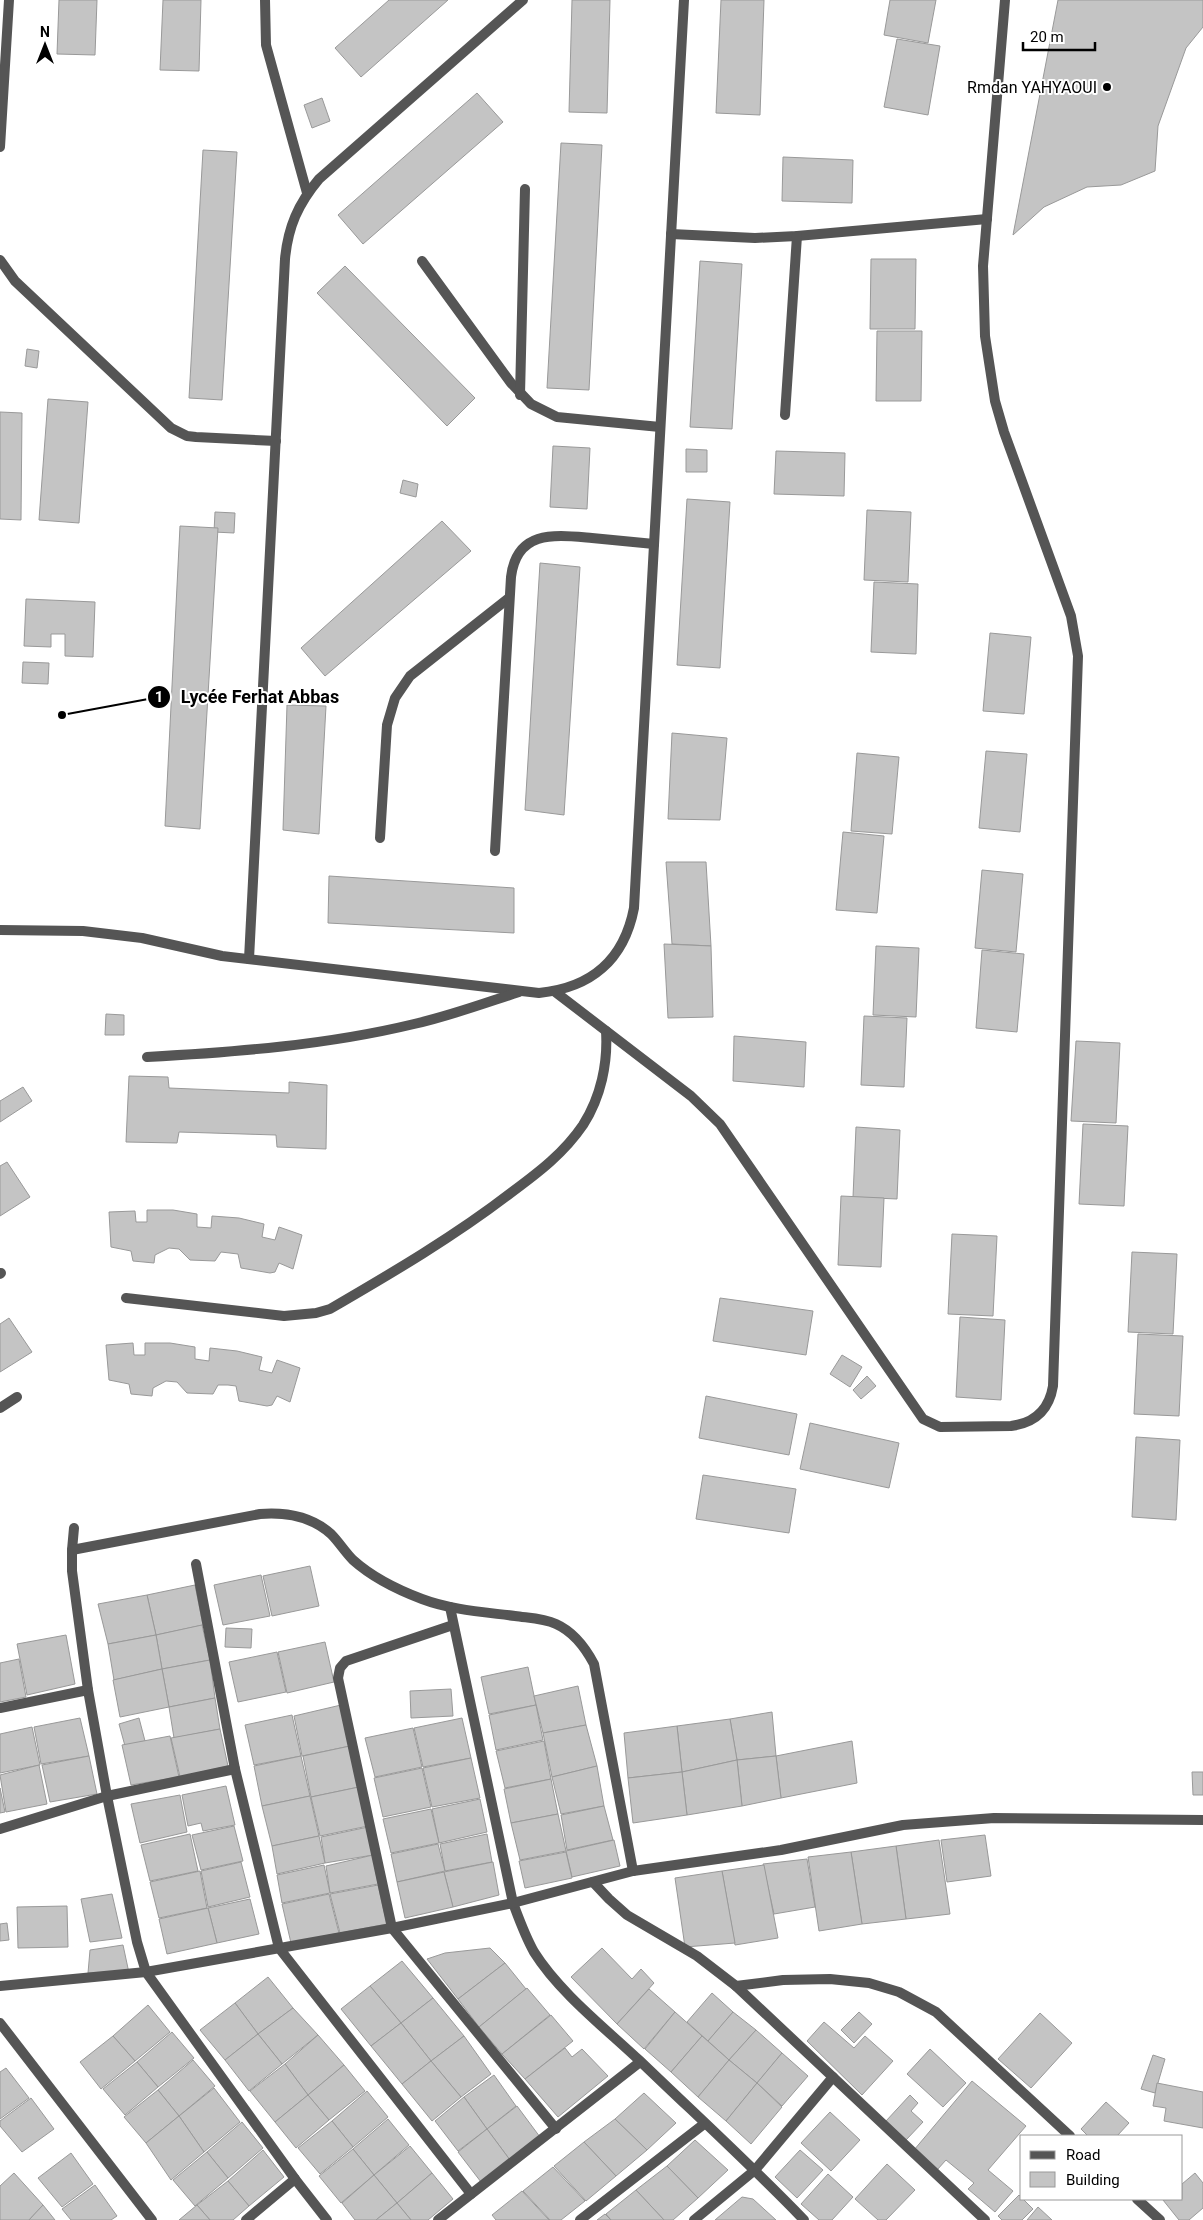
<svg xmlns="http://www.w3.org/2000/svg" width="1203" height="2220" viewBox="0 0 1203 2220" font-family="Roboto,sans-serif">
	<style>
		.building { fill: #c4c4c4; stroke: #999 }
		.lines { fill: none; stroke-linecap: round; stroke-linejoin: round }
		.minor { stroke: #555; stroke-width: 10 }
		.poi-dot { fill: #000; stroke: #fff; stroke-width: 2 }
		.labels { text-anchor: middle; stroke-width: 4; stroke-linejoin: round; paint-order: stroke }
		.poi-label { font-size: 16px; fill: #000; stroke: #fff; text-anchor: end }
		.leader { fill: none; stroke: #000; stroke-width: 2 }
		.callout-dot { fill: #000; stroke: #fff; stroke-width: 2 }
		.mark-label { font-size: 15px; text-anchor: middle; font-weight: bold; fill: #fff }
		.callout-label { font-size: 18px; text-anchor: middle; font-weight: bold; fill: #000; stroke: #fff; stroke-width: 4; stroke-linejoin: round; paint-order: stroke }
	</style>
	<rect width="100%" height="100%" fill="#fff"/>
	<!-- building -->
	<g class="building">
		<polygon points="59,0 97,0 95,55 57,54"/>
		<polygon points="163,0 201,0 199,71 160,70"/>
		<polygon points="389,0 448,0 361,77 335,48"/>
		<polygon points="572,0 610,0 607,113 569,112"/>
		<polygon points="721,0 764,0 760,115 716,113"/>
		<polygon points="890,0 936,0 928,43 884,35"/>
		<polygon points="1058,0 1203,0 1203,27 1186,48 1158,126 1155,171 1121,185 1087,187 1044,207 1013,235"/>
		<polygon points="897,39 940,46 928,115 884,107"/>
		<polygon points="477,93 503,122 363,244 338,215"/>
		<polygon points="322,98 330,121 312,128 304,105"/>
		<polygon points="561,143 602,145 589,390 547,388"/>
		<polygon points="203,150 237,152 222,400 189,398"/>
		<polygon points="783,157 853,160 852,203 782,201"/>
		<polygon points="871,259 916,259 915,329 870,329"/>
		<polygon points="700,261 742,264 732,429 690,427"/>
		<polygon points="345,266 475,398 447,426 317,293"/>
		<polygon points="877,331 922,331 921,401 876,401"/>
		<polygon points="27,349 39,351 37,368 25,366"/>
		<polygon points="48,399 88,402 79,523 39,520"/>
		<polygon points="0,412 22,413 21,520 0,519"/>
		<polygon points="553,446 590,448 587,509 550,507"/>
		<polygon points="686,449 707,450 707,472 686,472"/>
		<polygon points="776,451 845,453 844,496 774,494"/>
		<polygon points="403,480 418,484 416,497 400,493"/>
		<polygon points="687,499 730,502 720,668 677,665"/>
		<polygon points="867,510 911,512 908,582 864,580"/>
		<polygon points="215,512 235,513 234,533 214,532"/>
		<polygon points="442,521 471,551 325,676 301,648"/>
		<polygon points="180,526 218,528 200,829 165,826"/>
		<polygon points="540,563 580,567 564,815 525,810"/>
		<polygon points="874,582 918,584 916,654 871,652"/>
		<polygon points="26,599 95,602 93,657 65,656 65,634 51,634 51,647 24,646"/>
		<polygon points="990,633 1031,637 1024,714 983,711"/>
		<polygon points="23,662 49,663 48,684 22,683"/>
		<polygon points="287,705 326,706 319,834 283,830"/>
		<polygon points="672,733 727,738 720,820 668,819"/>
		<polygon points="986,751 1027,754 1020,832 979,828"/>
		<polygon points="857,753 899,757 892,834 851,831"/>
		<polygon points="843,832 884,836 877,913 836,910"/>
		<polygon points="666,862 706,862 711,946 672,944"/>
		<polygon points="982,870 1023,874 1016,952 975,948"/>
		<polygon points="329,876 514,888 514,933 328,923"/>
		<polygon points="664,944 711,946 713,1017 668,1018"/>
		<polygon points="876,946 919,948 916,1017 873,1015"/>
		<polygon points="982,950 1024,954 1017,1032 976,1028"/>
		<polygon points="106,1014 124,1015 124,1035 105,1035"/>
		<polygon points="864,1016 907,1018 904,1087 861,1085"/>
		<polygon points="734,1036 806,1042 804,1087 733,1081"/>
		<polygon points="1076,1041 1120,1043 1116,1123 1071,1121"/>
		<polygon points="129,1076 168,1077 169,1088 289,1093 289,1082 327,1085 326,1149 277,1147 276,1135 179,1132 177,1143 126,1142"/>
		<polygon points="23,1087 32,1101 0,1122 0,1101"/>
		<polygon points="1083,1124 1128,1126 1124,1206 1079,1204"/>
		<polygon points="856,1127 900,1130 897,1199 853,1197"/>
		<polygon points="7,1162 30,1197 0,1216 0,1166"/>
		<polygon points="841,1196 884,1198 881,1267 838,1265"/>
		<polygon points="147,1210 173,1210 197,1214 197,1227 211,1228 212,1216 239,1218 264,1224 262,1237 275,1240 279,1227 302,1235 293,1269 279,1263 275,1272 270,1273 241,1268 238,1254 221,1252 215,1261 190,1260 179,1249 169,1248 155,1255 154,1263 133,1261 131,1251 111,1247 109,1212 135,1211 136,1222 147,1222"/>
		<polygon points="952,1234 997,1236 993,1316 948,1314"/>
		<polygon points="1132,1252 1177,1254 1173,1334 1128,1332"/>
		<polygon points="720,1298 813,1311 806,1355 713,1341"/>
		<polygon points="960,1317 1005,1320 1001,1400 956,1397"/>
		<polygon points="9,1318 32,1352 0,1372 0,1324"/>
		<polygon points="1138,1334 1183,1336 1179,1416 1134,1414"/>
		<polygon points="133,1343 134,1355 145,1355 145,1343 170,1343 195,1347 195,1359 209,1361 210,1348 237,1351 262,1357 259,1370 272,1373 277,1360 300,1368 290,1402 277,1396 272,1405 267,1406 239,1401 236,1386 228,1385 218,1385 213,1394 187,1393 177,1382 166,1381 153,1388 152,1396 131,1394 129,1384 109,1380 106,1345"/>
		<polygon points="842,1355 862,1367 850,1387 830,1374"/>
		<polygon points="867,1376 876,1386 861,1399 853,1390"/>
		<polygon points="706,1396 797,1414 789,1455 699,1438"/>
		<polygon points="810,1423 899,1443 889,1488 800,1469"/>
		<polygon points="1136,1437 1180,1440 1176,1520 1132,1517"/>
		<polygon points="703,1475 796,1489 789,1533 696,1519"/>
		<polygon points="310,1566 319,1606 272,1616 263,1576"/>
		<polygon points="261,1575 270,1616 223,1625 214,1585"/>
		<polygon points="195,1585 203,1625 156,1635 147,1595"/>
		<polygon points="147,1595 156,1635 108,1644 98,1604"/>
		<polygon points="202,1625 210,1660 162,1669 156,1635"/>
		<polygon points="226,1628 252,1629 251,1648 225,1647"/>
		<polygon points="66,1635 75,1684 27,1695 17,1644"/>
		<polygon points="156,1635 162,1669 114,1680 108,1644"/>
		<polygon points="325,1642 334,1682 287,1693 278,1652"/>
		<polygon points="277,1652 286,1692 238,1702 229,1662"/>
		<polygon points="19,1659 26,1697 0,1702 0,1663"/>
		<polygon points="210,1660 215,1698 169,1707 162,1669"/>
		<polygon points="528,1667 536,1705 489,1714 481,1677"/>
		<polygon points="162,1669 169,1707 120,1717 113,1680"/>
		<polygon points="578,1686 586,1725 543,1733 534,1696"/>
		<polygon points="451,1689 453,1716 411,1718 410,1691"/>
		<polygon points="215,1698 220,1729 174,1738 169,1707"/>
		<polygon points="341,1705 350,1746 302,1756 294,1716"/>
		<polygon points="536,1705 543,1740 496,1750 489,1715"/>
		<polygon points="772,1712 776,1756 737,1760 730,1719"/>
		<polygon points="292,1715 301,1756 254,1765 245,1725"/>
		<polygon points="80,1718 89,1756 41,1764 34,1727"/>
		<polygon points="139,1718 145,1741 125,1746 119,1724"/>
		<polygon points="462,1718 471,1758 423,1767 414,1728"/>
		<polygon points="730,1719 737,1760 682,1772 677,1726"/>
		<polygon points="586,1725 597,1766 552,1777 543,1733"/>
		<polygon points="677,1726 682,1772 628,1778 624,1733"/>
		<polygon points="32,1727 40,1765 0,1773 0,1734"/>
		<polygon points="413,1728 422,1767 375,1777 365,1738"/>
		<polygon points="220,1729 228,1766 180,1777 171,1738"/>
		<polygon points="170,1736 179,1777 131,1785 122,1745"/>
		<polygon points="544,1741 551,1779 505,1788 496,1751"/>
		<polygon points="852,1741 857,1783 781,1798 776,1756"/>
		<polygon points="350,1746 359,1787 311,1797 303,1756"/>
		<polygon points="89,1756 97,1794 50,1802 42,1765"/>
		<polygon points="301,1756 310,1796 262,1806 254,1766"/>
		<polygon points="776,1756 781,1798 742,1806 737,1760"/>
		<polygon points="471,1758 480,1798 432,1807 423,1768"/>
		<polygon points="737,1760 742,1806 687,1815 682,1772"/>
		<polygon points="39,1765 47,1804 6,1812 0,1775"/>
		<polygon points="597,1766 604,1806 561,1814 552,1777"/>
		<polygon points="422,1768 431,1807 383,1817 374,1778"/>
		<polygon points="682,1772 687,1815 633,1823 628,1778"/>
		<polygon points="1192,1772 1203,1772 1203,1795 1193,1795"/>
		<polygon points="551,1779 558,1814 511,1823 504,1789"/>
		<polygon points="226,1786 235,1825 203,1831 201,1823 188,1826 182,1795"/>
		<polygon points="359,1787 368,1826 320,1836 311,1797"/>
		<polygon points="0,1788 5,1812 0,1813"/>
		<polygon points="180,1795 187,1832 140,1843 131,1804"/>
		<polygon points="310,1796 319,1836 272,1846 262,1806"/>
		<polygon points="480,1799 487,1832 439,1843 432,1809"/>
		<polygon points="604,1806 613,1840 567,1850 561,1815"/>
		<polygon points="431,1809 439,1843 391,1853 383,1819"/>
		<polygon points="558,1814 566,1851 520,1860 511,1823"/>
		<polygon points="234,1826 243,1861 201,1870 192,1835"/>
		<polygon points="368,1827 373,1855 325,1863 321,1837"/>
		<polygon points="190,1834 198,1871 150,1881 141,1845"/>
		<polygon points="487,1834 492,1862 445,1871 440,1844"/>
		<polygon points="985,1835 991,1876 947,1882 941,1840"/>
		<polygon points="319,1836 325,1863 277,1874 272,1846"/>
		<polygon points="614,1840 620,1866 572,1877 566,1851"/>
		<polygon points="939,1840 950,1914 906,1919 896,1846"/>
		<polygon points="438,1844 445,1871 397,1882 391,1854"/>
		<polygon points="896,1846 906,1919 862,1924 851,1852"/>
		<polygon points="566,1852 572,1878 525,1888 519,1861"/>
		<polygon points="851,1852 862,1924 819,1931 808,1857"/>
		<polygon points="373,1855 378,1884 330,1893 326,1866"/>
		<polygon points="807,1859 815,1907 774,1914 763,1864"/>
		<polygon points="241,1862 250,1897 208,1907 201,1871"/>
		<polygon points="493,1862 499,1895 453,1907 444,1872"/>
		<polygon points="324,1865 330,1893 282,1903 277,1875"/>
		<polygon points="764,1865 778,1938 735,1945 722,1871"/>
		<polygon points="200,1871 207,1908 159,1918 150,1882"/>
		<polygon points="722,1871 735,1943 685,1947 675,1878"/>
		<polygon points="444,1872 453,1907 405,1918 397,1882"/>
		<polygon points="378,1885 387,1924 340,1933 330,1894"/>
		<polygon points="112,1894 122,1938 90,1942 81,1899"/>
		<polygon points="329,1894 339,1933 291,1943 282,1904"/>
		<polygon points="250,1899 259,1934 217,1943 208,1908"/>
		<polygon points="67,1906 68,1947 18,1948 17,1907"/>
		<polygon points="208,1908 217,1943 167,1954 159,1919"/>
		<polygon points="7,1923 9,1940 0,1941 0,1924"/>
		<polygon points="123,1945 129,1973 88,1973 90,1950"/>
		<polygon points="490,1948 505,1963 458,1999 427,1959 445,1953"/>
		<polygon points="602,1948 632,1979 641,1969 654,1983 617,2024 571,1977"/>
		<polygon points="402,1961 433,1998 401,2023 370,1986"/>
		<polygon points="505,1963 526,1989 479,2027 458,1999"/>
		<polygon points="268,1977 293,2008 258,2034 235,2003"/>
		<polygon points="370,1986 401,2023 371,2046 341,2009"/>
		<polygon points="527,1988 550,2015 502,2054 479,2027"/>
		<polygon points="649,1989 675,2012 644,2049 617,2024"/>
		<polygon points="712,1993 733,2012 708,2041 687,2022"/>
		<polygon points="433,1998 464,2036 431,2061 401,2023"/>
		<polygon points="235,2003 258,2034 225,2060 200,2030"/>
		<polygon points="148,2005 170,2032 135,2061 113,2036"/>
		<polygon points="293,2008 318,2035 282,2064 258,2034"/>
		<polygon points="675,2012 702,2036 671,2072 645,2049"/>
		<polygon points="733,2012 756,2030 729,2060 708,2041"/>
		<polygon points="859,2012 872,2024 854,2043 841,2030"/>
		<polygon points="1040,2013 1072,2043 1031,2088 998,2059"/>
		<polygon points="551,2015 573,2041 525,2079 502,2054"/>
		<polygon points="824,2022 854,2048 865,2036 893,2061 862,2095 807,2041"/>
		<polygon points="401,2023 431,2061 402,2084 371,2046"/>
		<polygon points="756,2030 782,2053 757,2083 729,2060"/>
		<polygon points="172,2032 194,2058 158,2087 137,2062"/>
		<polygon points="258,2034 282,2064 249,2091 225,2060"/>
		<polygon points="318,2035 344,2065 308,2095 285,2064"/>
		<polygon points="113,2036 135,2061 101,2089 80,2062"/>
		<polygon points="464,2036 491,2074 461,2097 431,2061"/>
		<polygon points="702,2036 729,2060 698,2097 671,2072"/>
		<polygon points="565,2048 572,2057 582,2049 608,2076 558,2117 525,2079"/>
		<polygon points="930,2049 966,2083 943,2107 907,2074"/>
		<polygon points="782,2053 808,2076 782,2106 757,2083"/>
		<polygon points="1153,2055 1165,2059 1155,2093 1141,2089"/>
		<polygon points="193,2060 215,2086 179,2116 158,2090"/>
		<polygon points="729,2060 757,2083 726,2121 698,2097"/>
		<polygon points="431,2061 461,2097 432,2121 402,2084"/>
		<polygon points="137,2062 158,2087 125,2115 103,2089"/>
		<polygon points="285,2064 308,2095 275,2122 250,2091"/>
		<polygon points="344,2065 365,2091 329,2120 308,2095"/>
		<polygon points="6,2068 29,2098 0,2119 0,2072"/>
		<polygon points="494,2075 516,2106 487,2129 464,2097"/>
		<polygon points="972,2081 1026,2126 988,2170 1013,2191 995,2212 968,2189 974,2183 946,2160 937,2170 914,2150"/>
		<polygon points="757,2083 782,2107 751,2144 726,2121"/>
		<polygon points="1157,2083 1203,2092 1203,2128 1164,2121 1166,2108 1153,2106"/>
		<polygon points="214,2088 240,2122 204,2152 179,2116"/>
		<polygon points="158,2090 179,2116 146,2143 124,2117"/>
		<polygon points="367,2091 388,2117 353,2147 332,2121"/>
		<polygon points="644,2093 676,2123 647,2150 615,2119"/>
		<polygon points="308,2095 329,2120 296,2148 275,2122"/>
		<polygon points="910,2095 918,2103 911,2111 923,2122 906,2140 886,2121"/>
		<polygon points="464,2097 487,2129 458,2151 435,2121"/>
		<polygon points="31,2098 54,2129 22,2152 0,2126 0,2121"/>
		<polygon points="1106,2102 1129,2123 1117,2136 1088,2136 1081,2129"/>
		<polygon points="517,2106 540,2137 510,2160 487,2129"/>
		<polygon points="830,2112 860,2140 831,2171 801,2143"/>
		<polygon points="179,2116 204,2152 171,2180 146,2143"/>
		<polygon points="388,2119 409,2145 374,2175 353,2149"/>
		<polygon points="615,2119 647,2150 616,2176 584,2142"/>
		<polygon points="332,2121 353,2147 320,2174 298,2148"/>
		<polygon points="242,2122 263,2148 228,2178 207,2152"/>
		<polygon points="487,2129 510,2160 481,2182 458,2152"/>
		<polygon points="695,2140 728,2170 698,2198 667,2166"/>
		<polygon points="584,2142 616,2176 586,2201 554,2166"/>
		<polygon points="410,2146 432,2173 397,2203 374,2175"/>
		<polygon points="353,2149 374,2175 341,2203 319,2176"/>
		<polygon points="263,2150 284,2177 249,2206 228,2181"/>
		<polygon points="800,2150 823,2170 797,2198 775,2177"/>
		<polygon points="207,2152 228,2178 195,2206 173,2180"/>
		<polygon points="71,2153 93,2184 62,2207 38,2178"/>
		<polygon points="887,2164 915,2190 886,2220 878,2220 855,2199"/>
		<polygon points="667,2166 698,2198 673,2220 664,2220 636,2190"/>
		<polygon points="553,2167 585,2201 561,2220 550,2220 523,2191"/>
		<polygon points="14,2173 43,2205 29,2220 0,2220 0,2186"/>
		<polygon points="432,2173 453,2199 428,2220 411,2220 397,2203"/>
		<polygon points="1195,2173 1203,2183 1203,2208 1189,2220 1179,2220 1163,2200 1182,2199 1182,2184"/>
		<polygon points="828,2174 853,2197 832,2220 819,2220 801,2204"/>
		<polygon points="374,2175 397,2203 376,2220 355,2220 342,2203"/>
		<polygon points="228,2181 249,2206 233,2220 210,2220 197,2205"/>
		<polygon points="95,2185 117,2216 111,2220 71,2220 62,2209"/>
		<polygon points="636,2190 664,2220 611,2220 606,2214"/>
		<polygon points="522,2191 549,2220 496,2220 492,2215"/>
		<polygon points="1019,2195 1033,2209 1022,2220 1002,2220 998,2216"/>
		<polygon points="742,2197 753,2199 776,2220 715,2220"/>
		<polygon points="397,2203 411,2220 376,2220"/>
		<polygon points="43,2205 55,2220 29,2220"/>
		<polygon points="197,2205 210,2220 179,2220"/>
		<polygon points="1038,2207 1052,2220 1027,2220"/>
		<polygon points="605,2214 611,2220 597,2220"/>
	</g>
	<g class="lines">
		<!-- minor -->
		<g class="minor">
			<polyline points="265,0 266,45 307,193"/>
			<polyline points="0,147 9,0"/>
			<polyline points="671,234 755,238 797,236 987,219"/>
			<polyline points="0,260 15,281 171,428 187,436 196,437 276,441"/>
			<polyline points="422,261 511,383 531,404 557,417 660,427"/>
			<polyline points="520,395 525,189"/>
			<polyline points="785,415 797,236"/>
			<polyline points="380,838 387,725 395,698 410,676 509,598"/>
			<path d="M 495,851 L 511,577 C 517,529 556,535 592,538 C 613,540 633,542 654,544"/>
			<path d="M 0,930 L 83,931 L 142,938 L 222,956 L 539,993 C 591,988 624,960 634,908 L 684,0"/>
			<path d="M 249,959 L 285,259 C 288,227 298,204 319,179 L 523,0"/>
			<path d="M 554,991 L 691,1096 L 720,1124 L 923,1419 L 940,1427 L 1011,1426 C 1035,1423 1049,1410 1053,1386 L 1078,656 L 1071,616 L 1004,432 L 995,401 L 985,336 L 983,266 L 1005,0"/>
			<path d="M 147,1057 C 237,1052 327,1045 414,1024 C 450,1016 485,1003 519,992"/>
			<polyline points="0,1274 1,1273"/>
			<path d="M 126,1298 L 284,1316 L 316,1313 L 330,1309 C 392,1273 455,1236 512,1192 C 539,1172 564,1153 583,1125 C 601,1097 608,1063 606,1031"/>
			<polyline points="0,1408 17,1397"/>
			<polyline points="74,1528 72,1550 72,1571 88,1690 107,1796 137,1942 146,1972 295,2179 327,2220"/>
			<path d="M 72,1550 L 260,1514 C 286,1512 311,1516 331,1534 C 339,1542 345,1552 353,1560 C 372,1577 398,1590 422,1599 C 451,1610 484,1612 515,1616 C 528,1618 543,1618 556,1624 C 574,1632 585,1647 594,1664 L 633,1871"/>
			<polyline points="196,1564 235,1769 279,1948 471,2194"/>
			<path d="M 450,1607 L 513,1903 C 519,1919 525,1936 534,1952 C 559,1992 605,2028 640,2061 C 695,2114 751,2165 804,2220"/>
			<polyline points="453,1625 346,1661 340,1668 338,1678 392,1928 556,2129"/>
			<polyline points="0,1708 88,1690"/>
			<polyline points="0,1829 107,1796 235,1769"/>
			<polyline points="593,1882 609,1899 627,1915 697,1956 736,1986 985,2220"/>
			<polyline points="0,1986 146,1972 392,1928 513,1903 633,1871 781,1850 903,1825 994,1818 1203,1820"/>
			<polyline points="736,1986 783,1980 830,1979 869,1983 899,1992 936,2012 1070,2136"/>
			<polyline points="0,2023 152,2220"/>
			<polyline points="1137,2199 1160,2220"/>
			<polyline points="246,2220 295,2179"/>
			<polyline points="438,2220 640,2062"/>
			<polyline points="580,2220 704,2124"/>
			<polyline points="694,2220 755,2170 833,2077"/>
		</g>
	</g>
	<!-- markers -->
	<circle class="poi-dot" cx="1107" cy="87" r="5"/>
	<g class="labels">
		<!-- poi labels -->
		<g class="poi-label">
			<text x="1097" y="93">Rmdan YAHYAOUI</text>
		</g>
	</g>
	<!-- callouts -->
	<path class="leader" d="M62 715L159 697"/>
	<g class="callout-dot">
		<circle cx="62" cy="715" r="5"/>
		<circle cx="159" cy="697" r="12"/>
	</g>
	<g class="mark-label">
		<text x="159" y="702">1</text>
	</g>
	<g class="callout-label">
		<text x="260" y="703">Lycée Ferhat Abbas</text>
	</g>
	<!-- legend -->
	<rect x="1020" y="2135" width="162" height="65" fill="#ffffff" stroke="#999999"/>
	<rect x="1030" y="2151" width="25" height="8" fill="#555555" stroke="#999999"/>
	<text x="1066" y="2160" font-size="15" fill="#000000">Road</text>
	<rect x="1030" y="2172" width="25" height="15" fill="#c4c4c4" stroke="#999999"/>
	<text x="1066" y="2185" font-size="15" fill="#000000">Building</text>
	<!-- north arrow -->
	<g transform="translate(45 45)" stroke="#ffffff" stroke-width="4" paint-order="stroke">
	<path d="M0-4L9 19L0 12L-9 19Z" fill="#000000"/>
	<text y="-8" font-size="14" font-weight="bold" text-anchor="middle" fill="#000000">N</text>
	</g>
	<!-- scale -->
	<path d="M1023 42v8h72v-8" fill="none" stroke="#000000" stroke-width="2.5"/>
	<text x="1030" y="42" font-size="15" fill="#000000" stroke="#ffffff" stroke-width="4" paint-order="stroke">20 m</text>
</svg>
